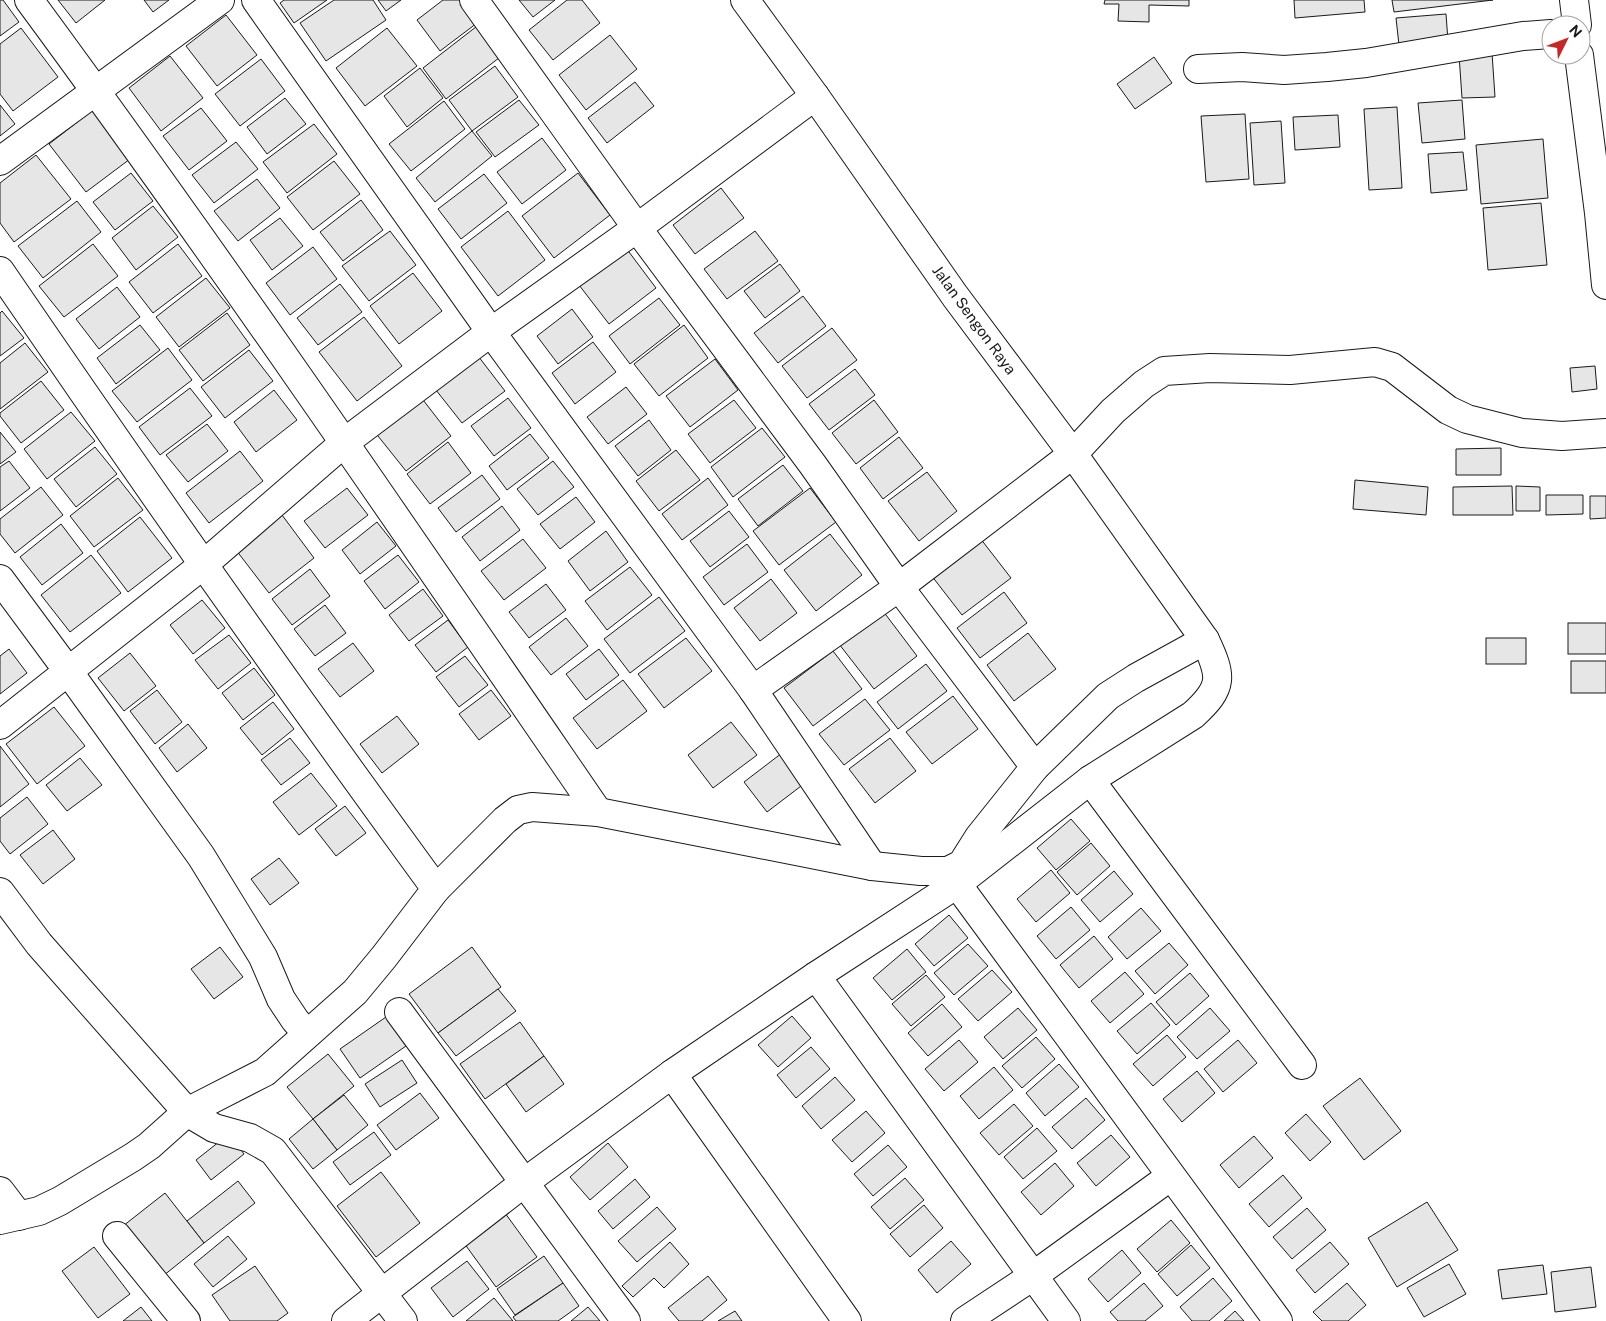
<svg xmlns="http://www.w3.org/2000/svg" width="1606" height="1321" viewBox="0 0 1606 1321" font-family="'Public Sans',sans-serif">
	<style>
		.building { fill: #e6e6e6; stroke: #1a1a1a }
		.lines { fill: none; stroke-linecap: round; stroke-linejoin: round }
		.street-casing { stroke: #1a1a1a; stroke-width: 30 }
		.secondary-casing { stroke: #1a1a1a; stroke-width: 30 }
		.street { stroke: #fff; stroke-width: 28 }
		.secondary { stroke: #fff; stroke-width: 28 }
		.labels { text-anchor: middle; stroke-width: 4; stroke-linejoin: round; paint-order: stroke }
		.street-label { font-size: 15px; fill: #1a1a1a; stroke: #fff }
	</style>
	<rect width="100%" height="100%" fill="#fff"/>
	<!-- building -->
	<g class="building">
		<polygon points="0,0 3,0 19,22 0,36"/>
		<polygon points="58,0 105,0 76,23"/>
		<polygon points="144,0 169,0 153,12"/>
		<polygon points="284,0 327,0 294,23 280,3"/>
		<polygon points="334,0 373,0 386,20 326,61 300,23"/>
		<polygon points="378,0 401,0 386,11"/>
		<polygon points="443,0 460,0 477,23 440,51 417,20"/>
		<polygon points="519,0 555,0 533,17"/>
		<polygon points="567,0 582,0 600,23 553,60 529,30"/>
		<polygon points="1105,0 1189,0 1189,6 1149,5 1149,22 1118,21 1119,4 1104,4"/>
		<polygon points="1294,0 1364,0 1365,12 1295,18"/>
		<polygon points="1392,0 1493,0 1394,12"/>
		<polygon points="1446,14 1448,41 1399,45 1396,18"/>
		<polygon points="226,15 257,55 217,86 186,46"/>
		<polygon points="481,23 504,54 446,99 423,68"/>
		<polygon points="21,28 58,77 13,111 0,94 0,44"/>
		<polygon points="387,28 417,66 365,106 336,68"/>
		<polygon points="610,35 637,69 586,110 559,75"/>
		<polygon points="1492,53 1495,97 1462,98 1459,55"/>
		<polygon points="170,56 203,98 161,131 129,88"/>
		<polygon points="1154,57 1172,83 1135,109 1117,84"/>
		<polygon points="261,59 285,91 240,126 215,94"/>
		<polygon points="495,66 518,97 472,131 449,100"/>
		<polygon points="420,68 443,98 407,127 384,96"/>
		<polygon points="635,82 654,106 607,143 588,118"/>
		<polygon points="285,98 306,124 267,154 247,127"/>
		<polygon points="519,100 539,125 495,157 476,132"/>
		<polygon points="1462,100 1465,139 1422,143 1418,103"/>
		<polygon points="444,101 465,129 411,171 389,144"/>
		<polygon points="0,105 15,124 0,136"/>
		<polygon points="1397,107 1402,188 1369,190 1364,109"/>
		<polygon points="201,108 227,141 189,170 163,136"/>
		<polygon points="93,110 130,159 86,192 49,144"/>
		<polygon points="1245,114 1249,179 1206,182 1201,116"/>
		<polygon points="1338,115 1340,147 1295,150 1293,117"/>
		<polygon points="1281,121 1285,183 1254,185 1250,123"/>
		<polygon points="314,124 337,154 287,193 263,162"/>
		<polygon points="472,131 492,156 435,202 416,178"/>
		<polygon points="542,138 566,170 522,204 497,172"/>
		<polygon points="1543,139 1548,198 1481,204 1476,145"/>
		<polygon points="236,142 258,169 214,203 192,175"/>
		<polygon points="1463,152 1467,190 1431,193 1428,154"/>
		<polygon points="36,155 71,199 14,242 0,223 0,183"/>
		<polygon points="334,161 360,194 313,230 287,197"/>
		<polygon points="131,173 153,201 115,230 93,202"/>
		<polygon points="578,173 610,215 554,258 522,216"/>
		<polygon points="484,174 507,203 461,239 438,209"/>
		<polygon points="257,179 280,208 238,241 214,211"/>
		<polygon points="721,188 744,218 695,254 673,225"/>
		<polygon points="361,200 383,230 343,261 320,232"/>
		<polygon points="77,201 101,232 43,278 18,246"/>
		<polygon points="1541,203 1547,265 1488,270 1483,208"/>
		<polygon points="153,206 178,237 136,270 112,238"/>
		<polygon points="508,211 545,260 498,296 461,247"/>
		<polygon points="280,218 303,246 272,270 250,240"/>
		<polygon points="390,231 416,265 369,301 342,266"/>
		<polygon points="755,231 778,261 727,299 704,269"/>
		<polygon points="93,244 118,276 64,317 39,286"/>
		<polygon points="178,244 202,276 153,313 129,282"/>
		<polygon points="313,247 337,279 290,315 266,283"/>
		<polygon points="626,248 656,288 609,324 579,285"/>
		<polygon points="780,264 800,291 765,318 744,291"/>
		<polygon points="413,273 442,311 399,344 370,306"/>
		<polygon points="206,278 230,308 179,347 156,317"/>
		<polygon points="340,284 362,312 318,345 297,318"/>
		<polygon points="117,287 140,317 99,349 76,319"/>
		<polygon points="803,296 826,326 778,363 754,333"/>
		<polygon points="659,298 680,325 630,364 609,336"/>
		<polygon points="572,309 593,337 558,364 537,336"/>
		<polygon points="2,311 24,338 0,356 0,313"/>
		<polygon points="227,313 250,345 203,381 179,350"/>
		<polygon points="364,317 402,366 357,401 319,352"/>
		<polygon points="140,325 160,350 116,384 97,358"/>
		<polygon points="684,325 708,358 659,396 634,364"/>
		<polygon points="832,328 857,360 807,398 782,366"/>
		<polygon points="593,342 616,372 575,404 552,373"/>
		<polygon points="25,343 48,372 0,409 0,363"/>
		<polygon points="168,348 192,380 137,422 112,391"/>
		<polygon points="249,350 273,381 225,418 201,387"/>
		<polygon points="475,352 505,391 462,423 432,385"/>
		<polygon points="715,359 738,390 690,427 666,396"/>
		<polygon points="1595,366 1597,389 1572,392 1570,368"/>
		<polygon points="855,369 875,395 829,430 809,404"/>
		<polygon points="41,381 64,410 21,443 0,416 0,413"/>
		<polygon points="626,387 647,414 608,444 587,417"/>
		<polygon points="190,388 212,416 160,455 139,427"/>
		<polygon points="274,390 297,420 256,452 234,422"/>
		<polygon points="420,396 451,436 406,471 374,431"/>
		<polygon points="508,398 531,428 494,456 471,426"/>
		<polygon points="734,400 756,428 710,463 688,434"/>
		<polygon points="874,400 898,432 856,464 832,433"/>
		<polygon points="71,412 95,441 47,479 24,449"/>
		<polygon points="649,420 671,450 638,476 615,446"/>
		<polygon points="207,424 228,451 188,482 166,455"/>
		<polygon points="762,428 785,457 733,497 711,467"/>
		<polygon points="0,432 16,452 0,464"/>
		<polygon points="530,434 549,458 507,490 489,466"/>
		<polygon points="899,437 923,468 883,499 860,468"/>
		<polygon points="448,442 471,473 430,504 407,474"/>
		<polygon points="95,447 117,474 76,507 54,479"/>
		<polygon points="1501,448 1501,475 1456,475 1456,449"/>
		<polygon points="676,450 700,480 659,511 636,481"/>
		<polygon points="240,451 263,481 209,523 186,493"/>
		<polygon points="9,461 30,488 0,511 0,467"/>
		<polygon points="553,461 574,487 538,515 517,489"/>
		<polygon points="783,465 803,491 758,526 738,499"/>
		<polygon points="927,472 957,511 919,541 888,501"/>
		<polygon points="482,475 500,499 456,532 438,508"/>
		<polygon points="118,478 143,510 94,547 70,516"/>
		<polygon points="708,478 728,505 682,540 662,514"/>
		<polygon points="1355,480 1428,487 1426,515 1353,509"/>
		<polygon points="1512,486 1513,515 1453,515 1453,487"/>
		<polygon points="1516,486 1540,487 1540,511 1516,511"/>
		<polygon points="41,487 63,515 15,553 0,534 0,519"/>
		<polygon points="347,488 368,515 325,548 304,521"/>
		<polygon points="810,488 836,522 779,565 753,531"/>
		<polygon points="1546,495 1583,495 1583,514 1546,515"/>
		<polygon points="1590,496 1606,496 1606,518 1590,519"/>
		<polygon points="576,497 595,522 560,549 540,524"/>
		<polygon points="502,506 520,530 480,561 462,537"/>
		<polygon points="729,511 749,537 710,567 690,541"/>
		<polygon points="282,515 314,558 269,593 236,550"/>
		<polygon points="140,517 172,558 128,592 97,551"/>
		<polygon points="377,522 396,546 360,574 342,550"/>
		<polygon points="61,524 83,553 42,585 20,557"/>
		<polygon points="606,531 628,562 590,591 568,561"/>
		<polygon points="830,534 862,575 816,611 784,570"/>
		<polygon points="980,538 1011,578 962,615 931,575"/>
		<polygon points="523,539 546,568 504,600 481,571"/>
		<polygon points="747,544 768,572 724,605 703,577"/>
		<polygon points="91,555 121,593 70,632 41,595"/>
		<polygon points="398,555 419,582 385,609 364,581"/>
		<polygon points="630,567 652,595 607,630 585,601"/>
		<polygon points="310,569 330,596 292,625 272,599"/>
		<polygon points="771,579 797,613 760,641 734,608"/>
		<polygon points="546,584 566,610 529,638 509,612"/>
		<polygon points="423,589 443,616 409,641 389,615"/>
		<polygon points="1004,592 1027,623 980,658 957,628"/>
		<polygon points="659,597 685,631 630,673 604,639"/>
		<polygon points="202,600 225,628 193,654 170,625"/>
		<polygon points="325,605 346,633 315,656 294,629"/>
		<polygon points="883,611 917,656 874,689 839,644"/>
		<polygon points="566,618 588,646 551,675 529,647"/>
		<polygon points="448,620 468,647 436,672 415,645"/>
		<rect x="1568" y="623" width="38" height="31"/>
		<polygon points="1028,633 1056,669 1014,701 987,665"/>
		<polygon points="229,635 251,663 218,689 195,660"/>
		<polygon points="686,638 712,671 664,708 638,674"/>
		<rect x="1486" y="638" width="40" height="26"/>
		<polygon points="353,643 374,671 340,697 318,669"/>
		<polygon points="9,649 27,673 0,694 0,656"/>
		<polygon points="599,649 619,675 586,700 566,674"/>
		<polygon points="833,651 862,689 813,726 784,688"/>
		<polygon points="130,653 156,686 124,711 98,678"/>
		<polygon points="465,656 488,685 459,707 436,677"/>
		<rect x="1571" y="661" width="35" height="32"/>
		<polygon points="926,664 947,691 898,729 877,702"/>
		<polygon points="254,668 275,695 243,720 222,693"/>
		<polygon points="623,680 647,711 597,749 573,718"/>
		<polygon points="157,690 182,722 155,744 130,711"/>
		<polygon points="491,690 511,716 479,740 459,714"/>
		<polygon points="953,696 978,729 932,764 906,732"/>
		<polygon points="865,699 890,730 844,765 819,734"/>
		<polygon points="273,702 294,729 262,755 240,728"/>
		<polygon points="54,707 85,746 37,784 6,744"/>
		<polygon points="397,716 419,744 382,773 360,744"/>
		<polygon points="731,722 757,755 713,788 688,755"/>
		<polygon points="188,724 207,748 177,772 159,748"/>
		<polygon points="290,738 310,763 281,785 261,760"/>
		<polygon points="890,738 916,771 875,803 849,769"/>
		<polygon points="0,746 29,784 0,807"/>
		<polygon points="782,753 805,783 767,812 744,782"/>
		<polygon points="80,758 102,785 67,811 46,785"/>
		<polygon points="311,773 337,806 299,835 273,802"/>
		<polygon points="27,797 48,824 10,854 0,841 0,818"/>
		<polygon points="345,806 366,833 336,856 315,829"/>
		<polygon points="1071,819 1090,841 1056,870 1037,848"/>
		<polygon points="53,830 75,859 43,884 20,855"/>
		<polygon points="1091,843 1110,866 1077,895 1057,872"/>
		<polygon points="279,858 299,883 270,905 251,879"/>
		<polygon points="1051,870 1070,893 1036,922 1017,899"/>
		<polygon points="1114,871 1133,894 1100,922 1081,900"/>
		<polygon points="1071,907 1090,930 1056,959 1037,936"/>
		<polygon points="1141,908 1161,931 1127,959 1108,937"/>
		<polygon points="949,915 968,938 934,966 915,944"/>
		<polygon points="1094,936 1113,959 1079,988 1060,965"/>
		<polygon points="1169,943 1188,965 1155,994 1135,971"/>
		<polygon points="968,944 988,966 954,995 934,973"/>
		<polygon points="220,947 243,977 214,999 191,969"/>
		<polygon points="472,947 501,987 438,1033 409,994"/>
		<polygon points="907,949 926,972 892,1000 873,978"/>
		<polygon points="992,970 1012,992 978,1021 958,999"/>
		<polygon points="1125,972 1144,994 1110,1023 1091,1001"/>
		<polygon points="1190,973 1209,996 1176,1025 1156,1002"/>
		<polygon points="926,975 945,997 911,1026 892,1004"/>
		<polygon points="498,989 516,1011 456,1056 438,1033"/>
		<polygon points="1151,1003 1170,1025 1137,1054 1117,1031"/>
		<polygon points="942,1004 962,1027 928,1056 908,1033"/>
		<polygon points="1018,1008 1037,1030 1003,1059 984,1037"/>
		<polygon points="1210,1008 1230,1031 1197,1059 1177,1037"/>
		<polygon points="792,1016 811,1038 778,1067 758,1045"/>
		<polygon points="386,1017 406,1046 360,1078 340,1049"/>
		<polygon points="520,1022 544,1056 485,1099 460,1064"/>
		<polygon points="1167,1035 1186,1057 1153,1086 1133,1064"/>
		<polygon points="1036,1037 1055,1059 1022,1088 1002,1066"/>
		<polygon points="959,1040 978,1062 944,1091 925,1069"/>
		<polygon points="1238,1040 1257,1063 1223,1092 1204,1069"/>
		<polygon points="811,1047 830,1069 796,1098 777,1075"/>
		<polygon points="328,1054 354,1086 313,1119 287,1087"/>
		<polygon points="544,1056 564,1084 526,1112 506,1084"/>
		<polygon points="402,1060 417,1083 380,1107 365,1084"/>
		<polygon points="1059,1064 1079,1087 1045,1116 1026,1093"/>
		<polygon points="994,1067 1013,1090 979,1119 960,1096"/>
		<polygon points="1197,1071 1215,1093 1182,1122 1163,1099"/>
		<polygon points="835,1077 855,1100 821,1129 802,1106"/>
		<polygon points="1360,1078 1401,1131 1364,1160 1323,1106"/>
		<polygon points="420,1093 439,1118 396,1150 377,1125"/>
		<polygon points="344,1095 368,1125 337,1150 313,1119"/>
		<polygon points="1086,1098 1105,1120 1072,1149 1052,1127"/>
		<polygon points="1014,1104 1033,1126 999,1155 980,1133"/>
		<polygon points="866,1111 885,1133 852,1162 832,1140"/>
		<polygon points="1306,1114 1331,1142 1310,1161 1285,1133"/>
		<polygon points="313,1119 337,1150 313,1169 289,1139"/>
		<polygon points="1037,1128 1057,1151 1023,1179 1004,1157"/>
		<polygon points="374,1132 391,1155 350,1185 333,1162"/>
		<polygon points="229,1134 244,1154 211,1180 196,1160"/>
		<polygon points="1111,1135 1130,1157 1096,1186 1077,1163"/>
		<polygon points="1254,1136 1273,1158 1239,1188 1220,1165"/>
		<polygon points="608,1143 628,1167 590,1200 570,1177"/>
		<polygon points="888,1145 907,1167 873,1196 854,1174"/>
		<polygon points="1055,1163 1074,1186 1041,1215 1021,1192"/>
		<polygon points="381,1172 420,1223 376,1257 337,1206"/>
		<polygon points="1283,1175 1302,1198 1269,1227 1249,1204"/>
		<polygon points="905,1178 924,1200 890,1229 871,1207"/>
		<polygon points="635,1179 650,1197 613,1229 598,1211"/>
		<polygon points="238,1181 255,1203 204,1243 187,1221"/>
		<polygon points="165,1193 204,1243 163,1276 123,1226"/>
		<polygon points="1427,1202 1458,1250 1397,1287 1368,1238"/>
		<polygon points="924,1205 943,1228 910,1257 890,1234"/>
		<polygon points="657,1207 676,1229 637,1262 618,1241"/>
		<polygon points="1307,1208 1326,1230 1292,1259 1273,1237"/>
		<polygon points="505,1213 537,1257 496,1287 464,1243"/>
		<polygon points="1171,1220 1190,1243 1157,1272 1137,1249"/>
		<polygon points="228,1236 247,1259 213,1287 194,1264"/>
		<polygon points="951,1241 971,1264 937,1293 918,1270"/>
		<polygon points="670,1242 689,1264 664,1288 654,1278 633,1297 622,1286"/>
		<polygon points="1330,1242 1349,1264 1315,1293 1296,1270"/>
		<polygon points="1191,1245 1210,1268 1177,1296 1158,1274"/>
		<polygon points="94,1247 130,1294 98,1318 62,1271"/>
		<polygon points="1122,1250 1141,1273 1108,1302 1088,1279"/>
		<polygon points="544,1256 563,1283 515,1315 497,1289"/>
		<polygon points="467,1261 489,1289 453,1317 431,1288"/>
		<polygon points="1449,1264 1466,1294 1424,1317 1407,1288"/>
		<polygon points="1543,1265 1547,1294 1502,1299 1498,1270"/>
		<polygon points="255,1266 288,1313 277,1321 230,1321 212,1295"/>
		<polygon points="1591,1267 1596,1307 1555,1312 1551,1272"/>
		<polygon points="708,1276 727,1300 702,1321 679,1321 668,1308"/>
		<polygon points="1213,1278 1232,1301 1209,1321 1192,1321 1180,1307"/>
		<polygon points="563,1283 579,1306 558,1321 516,1321 513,1317"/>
		<polygon points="1144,1283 1163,1306 1145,1321 1118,1321 1110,1312"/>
		<polygon points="1347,1283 1366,1305 1348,1321 1322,1321 1313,1312"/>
		<polygon points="494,1298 513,1321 466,1321"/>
		<polygon points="141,1307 152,1321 123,1321"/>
		<polygon points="588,1307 600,1321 571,1321"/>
		<polygon points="735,1311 742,1321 718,1321"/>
		<polygon points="1235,1311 1244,1321 1224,1321"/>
	</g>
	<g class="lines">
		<defs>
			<g id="street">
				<path d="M 29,0 C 225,266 411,539 598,812"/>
				<polyline points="256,0 491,332 753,690 872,866"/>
				<polyline points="474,0 637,228 813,465 899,587 1035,767"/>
				<polyline points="1198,69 1242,67 1284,70 1327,67 1366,63 1523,36 1551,34"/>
				<polyline points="0,161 220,0"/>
				<path d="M 0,271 C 142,479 287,685 436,889"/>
				<polyline points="0,579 68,671 201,856 263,957 281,999 295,1020 307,1034"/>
				<polyline points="753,690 899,587 1073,454 1113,411 1144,384 1164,371 1210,368 1290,370 1375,362 1392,367 1448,410 1467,419 1522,433 1562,436 1606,433"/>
				<polyline points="0,725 203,565 345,442 491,332 637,228 815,96"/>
				<polyline points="1090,780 1302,1065"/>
				<polyline points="957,884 1278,1321"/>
				<polyline points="0,892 39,944 187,1112 214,1128 250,1138 273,1151 403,1321"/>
				<polyline points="816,976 1066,1321"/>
				<polyline points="399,1012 626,1321"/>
				<polyline points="672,1074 847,1321"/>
				<polyline points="0,1191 19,1216"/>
				<polyline points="0,1220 39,1211 60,1201 133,1157 149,1146 187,1112 265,1072 355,992 384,957 436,889 505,820 518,810 532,807 598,812 872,866 921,871 948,871 962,864 979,837 1035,767 1108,696 1136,678 1205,640"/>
				<polyline points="117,1236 186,1321"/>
				<path d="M 346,1321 L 525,1182 L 672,1074 L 816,976 L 957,884 L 1090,780 L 1193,715 C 1224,687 1222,676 1205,640 L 1073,454 L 955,296 L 815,96 L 745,0"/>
				<polyline points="965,1321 1033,1276 1171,1176"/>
			</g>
			<g id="secondary">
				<polyline points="1574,0 1577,25"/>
				<polyline points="1579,55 1599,213 1606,285"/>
			</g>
		</defs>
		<!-- street casing -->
		<use href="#street" class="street-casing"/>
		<!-- secondary casing -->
		<use href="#secondary" class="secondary-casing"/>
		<!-- street -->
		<use href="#street" class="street"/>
		<!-- secondary -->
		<use href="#secondary" class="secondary"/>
	</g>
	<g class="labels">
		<!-- street labels -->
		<g class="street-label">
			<text transform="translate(974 320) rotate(54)" y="5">Jalan Sengon Raya</text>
		</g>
	</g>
	<!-- north arrow -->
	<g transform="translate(1566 40) rotate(48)"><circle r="24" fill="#ffffff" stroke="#a3a3a3"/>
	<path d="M0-4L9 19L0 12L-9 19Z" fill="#c62828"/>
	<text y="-8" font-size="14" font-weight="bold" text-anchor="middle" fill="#1a1a1a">N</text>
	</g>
</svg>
